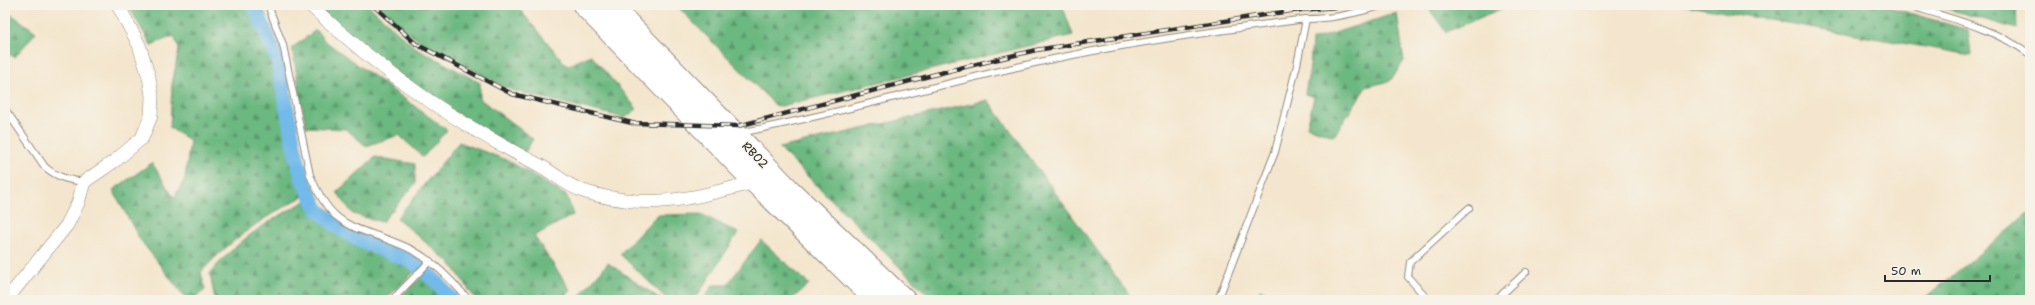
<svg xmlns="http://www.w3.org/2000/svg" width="2035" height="305" viewBox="0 0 2035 305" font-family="'Shantell Sans',sans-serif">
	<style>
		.forest { fill: url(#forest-firs); stroke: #4c7256 }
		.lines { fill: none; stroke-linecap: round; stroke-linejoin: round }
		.canal { stroke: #73baea; stroke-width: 15 }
		.lane-casing { stroke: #90887c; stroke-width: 8 }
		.street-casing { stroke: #90887c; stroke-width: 14 }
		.highway-casing { stroke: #90887c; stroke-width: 24 }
		.lane { stroke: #fff; stroke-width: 6 }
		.street { stroke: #fff; stroke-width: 13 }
		.highway { stroke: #fff; stroke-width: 22 }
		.rail-casing { stroke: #2b2b2b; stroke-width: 4.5 }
		.rail { stroke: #f7f3e8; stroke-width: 3; stroke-dasharray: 9; stroke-linecap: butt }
		.labels { text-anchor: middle; stroke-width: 3; stroke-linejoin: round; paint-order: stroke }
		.street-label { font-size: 12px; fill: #2b2b2b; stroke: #f7f3e8 }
	</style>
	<defs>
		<pattern id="forest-firs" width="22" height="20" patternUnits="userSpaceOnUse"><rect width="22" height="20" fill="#6cb881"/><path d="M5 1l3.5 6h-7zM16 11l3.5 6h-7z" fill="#59966a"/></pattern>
	</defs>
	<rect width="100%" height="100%" fill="#f7f3e8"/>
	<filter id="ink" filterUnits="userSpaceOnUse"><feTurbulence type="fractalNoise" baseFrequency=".025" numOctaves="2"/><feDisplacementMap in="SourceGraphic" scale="8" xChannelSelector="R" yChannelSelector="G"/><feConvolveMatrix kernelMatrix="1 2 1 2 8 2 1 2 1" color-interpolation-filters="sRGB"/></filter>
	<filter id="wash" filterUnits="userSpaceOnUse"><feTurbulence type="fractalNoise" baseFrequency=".012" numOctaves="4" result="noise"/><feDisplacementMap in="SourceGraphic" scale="16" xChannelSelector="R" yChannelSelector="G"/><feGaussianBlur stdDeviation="0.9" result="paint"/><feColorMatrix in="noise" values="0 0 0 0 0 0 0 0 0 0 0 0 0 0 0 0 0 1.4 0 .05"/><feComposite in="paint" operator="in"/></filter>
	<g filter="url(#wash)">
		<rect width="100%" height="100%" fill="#f4e6ce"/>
		<!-- forest -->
		<g class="forest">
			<polygon points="5,5 9,5 8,12 36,32 15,57 5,53"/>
			<path d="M 128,5 L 250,5 C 259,24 269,44 274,65 C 284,108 286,155 306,195 C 266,215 231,239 201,272 L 205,290 L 191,300 L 187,300 L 139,238 L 113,190 L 152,163 L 174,198 L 185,179 L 190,140 L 170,128 L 172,85 L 179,49 L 174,36 L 151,45 Z"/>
			<polygon points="313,5 368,5 413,46 480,83 480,99 533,139 524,154 422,92"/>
			<polygon points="378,5 516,5 567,66 591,55 637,109 625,118 511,90 424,44 393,23"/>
			<polygon points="676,5 1062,5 1073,35 777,107"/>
			<polygon points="1426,5 1510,5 1446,32"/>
			<polygon points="1684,5 1882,5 1968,30 1971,55"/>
			<polygon points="1942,5 2016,5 2017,29 1941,7"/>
			<polygon points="1397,13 1404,61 1390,81 1366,87 1334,136 1307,127 1314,97 1305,94 1310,67 1312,40"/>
			<polygon points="316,30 325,41 447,130 423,157 399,135 366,146 346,129 306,127 292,48"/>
			<polygon points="988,100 1133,300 933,300 779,148"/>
			<polygon points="459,142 509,161 567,196 573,215 534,236 571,291 562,300 476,300 452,265 397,218"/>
			<polygon points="375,157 415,164 415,184 382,222 353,214 337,192"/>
			<path d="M 310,199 C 326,237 377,249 412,264 L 417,269 L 385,300 L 215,300 L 210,274 C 236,240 273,218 310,199 Z"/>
			<polygon points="2030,212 2030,300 1923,300"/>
			<polygon points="701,214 738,233 698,295 680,300 668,300 620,254 657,215"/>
			<polygon points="761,240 809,284 791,300 768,300 760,295 755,300 703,300 713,285 727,285"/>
			<polygon points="608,263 662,300 576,300"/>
			<polygon points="423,276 445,300 396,300"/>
			<polygon points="1260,290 1287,300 1257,300"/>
		</g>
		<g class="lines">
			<!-- canal -->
			<polyline class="canal" points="254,5 278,61 294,146 302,177 317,209 338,227 359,240 413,262 435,280 452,300"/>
		</g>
	</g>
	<g filter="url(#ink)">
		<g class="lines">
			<defs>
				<g id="lane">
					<path d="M 268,5 L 283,45 L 310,175 C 335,234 355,224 406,247 C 431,258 451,280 469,300"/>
					<path d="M 1907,5 C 1950,18 1993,28 2030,54"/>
					<path d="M 5,109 L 45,167 C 58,178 69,180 84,182"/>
					<path d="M 739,133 C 832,115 922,89 1013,68 C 1110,45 1208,32 1306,19"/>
					<polyline points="392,300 430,261"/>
					<path d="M 1218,300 L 1275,152 L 1297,65 L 1306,19 C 1333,19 1358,13 1384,5"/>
					<polyline points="1428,300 1408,277 1410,262 1469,208"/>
					<polyline points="1496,300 1526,272"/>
				</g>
				<g id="street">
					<path d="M 310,5 C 382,72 452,121 539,165 C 552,172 564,183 578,189 C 592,195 610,198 625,200 C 670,206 712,193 755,182"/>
					<polyline points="6,300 67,225 78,203 84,182 116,160 142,138 151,116 152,96 149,77 139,45 118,5"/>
				</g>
				<g id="highway">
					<polyline points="584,5 755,182 876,300"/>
					<polyline points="610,5 790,191 904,300"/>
				</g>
			</defs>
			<!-- lane casing -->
			<use href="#lane" class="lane-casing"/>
			<!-- street casing -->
			<use href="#street" class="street-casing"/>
			<!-- highway casing -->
			<use href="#highway" class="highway-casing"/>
			<!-- lane -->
			<use href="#lane" class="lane"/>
			<!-- street -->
			<use href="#street" class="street"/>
			<!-- highway -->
			<use href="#highway" class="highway"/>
			<defs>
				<polyline id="rail" points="373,5 416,44 512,94 632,123 738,126 952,70 1036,50 1290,11 1357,5"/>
			</defs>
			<!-- rail casing -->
			<use href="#rail" class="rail-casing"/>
			<!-- rail -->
			<use href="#rail" class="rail"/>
		</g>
	</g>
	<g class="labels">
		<!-- street labels -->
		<g class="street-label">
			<text transform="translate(755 155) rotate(46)" y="4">RB02</text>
		</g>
	</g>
	<!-- margin -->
	<rect width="2035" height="305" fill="none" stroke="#f7f3e8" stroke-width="20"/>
	<!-- scale -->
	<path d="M1885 275v6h105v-6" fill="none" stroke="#2b2b2b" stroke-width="2"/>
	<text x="1891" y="275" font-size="12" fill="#2b2b2b" stroke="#f7f3e8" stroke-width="3" paint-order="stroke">50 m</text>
</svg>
